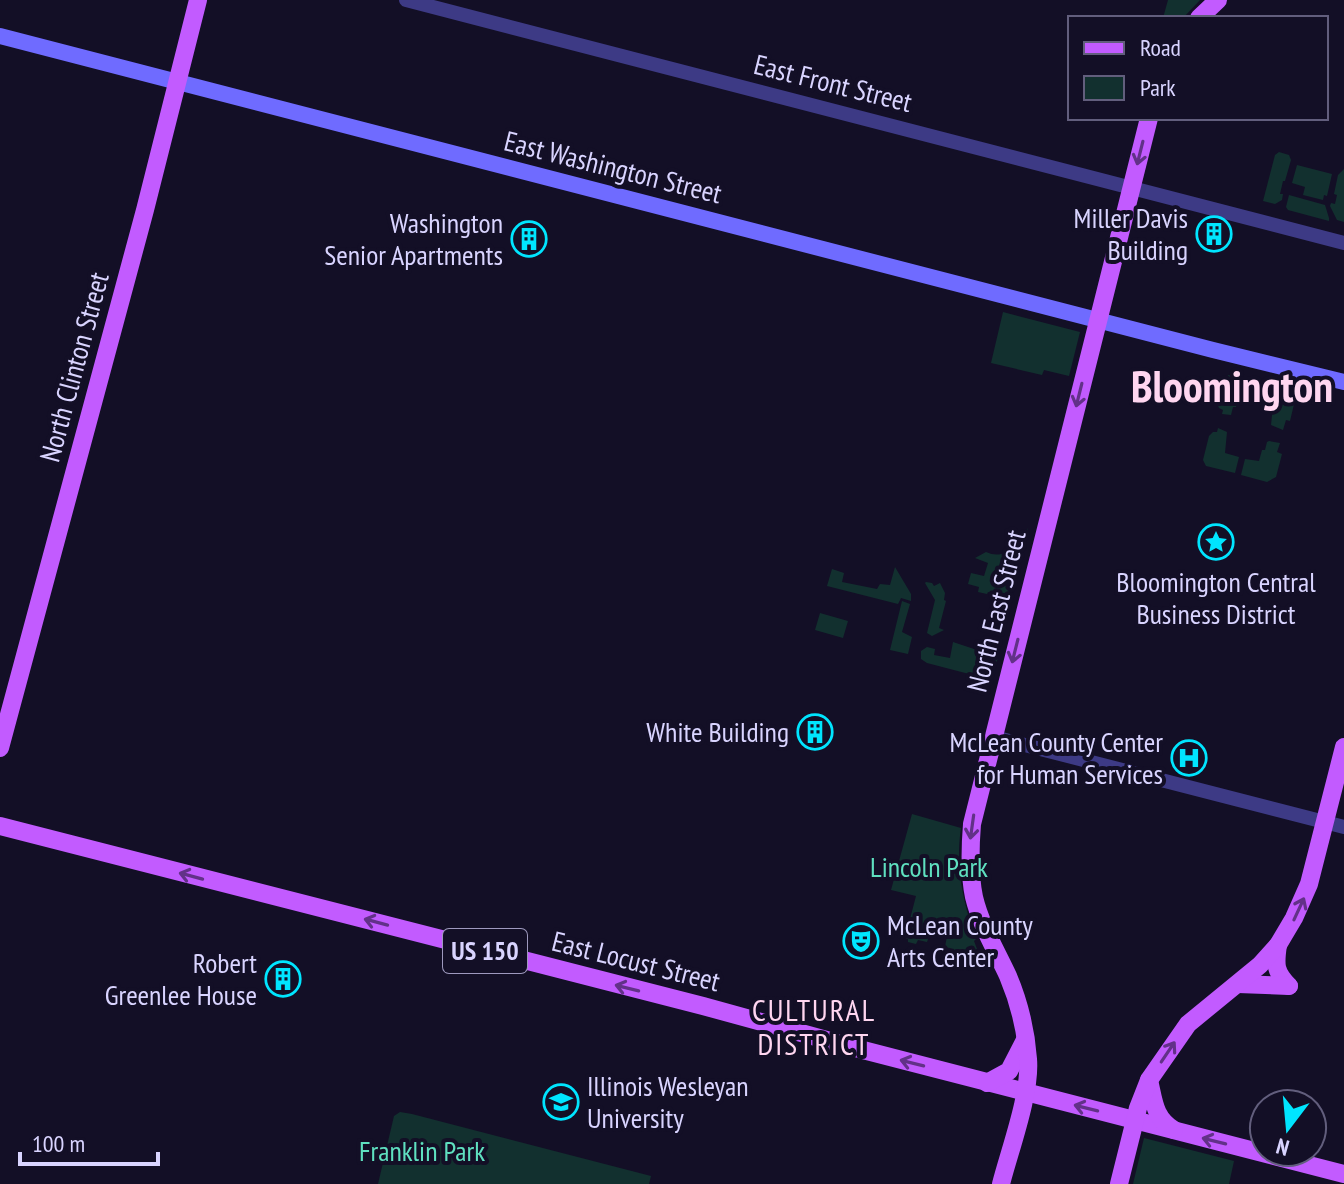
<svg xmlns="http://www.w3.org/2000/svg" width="1344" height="1184" viewBox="0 0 1344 1184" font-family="'PT Sans Narrow',sans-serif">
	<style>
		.green { fill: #12302f }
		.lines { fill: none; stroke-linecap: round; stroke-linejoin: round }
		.tertiary { stroke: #3d3a85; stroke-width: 14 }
		.secondary { stroke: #6f6bff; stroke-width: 16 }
		.primary { stroke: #c25bff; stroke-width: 18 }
		.oneway { stroke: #623188 }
		.labels { text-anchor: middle; stroke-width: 8; stroke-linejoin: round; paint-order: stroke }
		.shield { fill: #130f26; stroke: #9e99be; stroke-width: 2 }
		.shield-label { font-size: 26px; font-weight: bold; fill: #d9d4ff }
		.street-label { font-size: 28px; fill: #d9d4ff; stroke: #130f26 }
		.poi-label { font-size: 28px; fill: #d9d4ff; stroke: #130f26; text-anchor: end }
		.park-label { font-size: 28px; fill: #5fe0c0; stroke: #130f26 }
		.neighbourhood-label { font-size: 30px; letter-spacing: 2px; fill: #ffd6f0; stroke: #130f26 }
		.town-label { font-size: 44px; font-weight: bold; fill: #ffd6f0; stroke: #130f26 }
	</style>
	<rect width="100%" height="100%" fill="#130f26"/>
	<!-- green -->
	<g class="green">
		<polygon points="1168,0 1200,0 1183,18 1163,18"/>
		<polygon points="1279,152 1289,155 1291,160 1285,181 1283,181 1280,194 1283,194 1282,200 1275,204 1263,201 1275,155"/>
		<polygon points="1297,165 1332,174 1327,196 1324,195 1323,200 1303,195 1305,187 1292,183"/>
		<polygon points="1344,169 1344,222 1337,220 1330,206 1331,203 1335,204 1337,195 1334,194 1338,175"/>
		<polygon points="1289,195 1325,205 1329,218 1329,221 1288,210 1286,207"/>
		<polygon points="1003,312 1080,332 1069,376 1044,370 1042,375 991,363"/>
		<polygon points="1229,375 1248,379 1245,393 1242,393 1241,396 1239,396 1236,407 1233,407 1231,415 1222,414 1223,410 1219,408 1217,403 1224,378"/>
		<polygon points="1274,386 1291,391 1295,400 1290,421 1286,420 1283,430 1271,425 1273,405 1266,403 1267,401 1273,402 1276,393 1273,392"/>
		<polygon points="1218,428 1227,432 1225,453 1239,457 1235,473 1206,466 1203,460 1209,436 1213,432 1217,432"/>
		<polygon points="1269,441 1280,443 1277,452 1282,454 1276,477 1267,482 1241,475 1245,459 1259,461 1262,450 1265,450 1267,442"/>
		<path d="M 1028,528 L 1008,597 L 988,592 L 987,594 L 978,592 L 979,587 L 968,584 L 971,573 L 984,576 L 988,563 L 975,558 L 986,552 C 999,558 1008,552 1019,545 L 1017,541 L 1023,536 Z"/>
		<polygon points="895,567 911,594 911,601 901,598 898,604 827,586 832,569 844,573 842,582 877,589 880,584 890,585"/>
		<polygon points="926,582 932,583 934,586 940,583 945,593 944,600 946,601 939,628 944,630 932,636 927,633 935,600 925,583"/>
		<polygon points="902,601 910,604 902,632 912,637 908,654 890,650"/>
		<polygon points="820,613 848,621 843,638 815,630"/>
		<polygon points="953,642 998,657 992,680 927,663 921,659 921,651 927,647 935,649 934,655 950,658"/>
		<path d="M 912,814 L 961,828 C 955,867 963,902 976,939 L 974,941 L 977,949 L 967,958 L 953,954 L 954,949 L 945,947 L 947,936 L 949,936 L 929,930 L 930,933 L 927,942 L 918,940 L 916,944 L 908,942 L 908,939 L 905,938 L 916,896 L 891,890 Z"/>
		<polygon points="400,1112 412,1114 651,1176 649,1184 378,1184 394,1116"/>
		<polygon points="1144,1138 1234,1161 1229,1184 1133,1184"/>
	</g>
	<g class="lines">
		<!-- tertiary -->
		<g class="tertiary">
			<polyline points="406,0 1344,243"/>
			<polyline points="994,737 1344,827"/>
		</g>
		<!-- secondary -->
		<polyline class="secondary" points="0,36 1213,350 1344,382"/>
		<!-- primary -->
		<g class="primary">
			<polyline points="1199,18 1218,0"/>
			<polyline points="0,748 145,210 198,0"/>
			<polyline points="0,826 703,1006 863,1050 1344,1174"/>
			<path d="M 1278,945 C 1275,965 1275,972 1289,986"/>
			<polyline points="1238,984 1289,986"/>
			<path d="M 1149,1080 C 1154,1101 1154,1118 1174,1130"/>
			<polyline points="987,1083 1009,1071 1025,1040"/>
			<path d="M 1001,1184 C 1010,1149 1031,1093 1028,1059 C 1026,1031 1019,1002 1008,976 C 996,950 981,926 974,897 C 969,873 970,849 972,824 L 1149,118"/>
			<polyline points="1119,1184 1138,1108 1149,1080 1188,1024 1260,965 1278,945 1294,918 1309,884 1344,747"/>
		</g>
	</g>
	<!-- one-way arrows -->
	<defs><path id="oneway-shaft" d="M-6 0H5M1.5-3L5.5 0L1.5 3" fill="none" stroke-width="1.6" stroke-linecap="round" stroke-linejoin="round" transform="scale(2)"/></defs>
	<g class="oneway">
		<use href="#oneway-shaft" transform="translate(1140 153) rotate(104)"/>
		<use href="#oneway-shaft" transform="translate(1079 395) rotate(104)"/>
		<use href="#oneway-shaft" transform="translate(1015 651) rotate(104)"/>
		<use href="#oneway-shaft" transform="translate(972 827) rotate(98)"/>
		<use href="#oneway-shaft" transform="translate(191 876) rotate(-165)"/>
		<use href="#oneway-shaft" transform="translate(1299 909) rotate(-65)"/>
		<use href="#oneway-shaft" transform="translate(376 922) rotate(-165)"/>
		<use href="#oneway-shaft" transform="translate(627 988) rotate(-166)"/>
		<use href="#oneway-shaft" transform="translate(1168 1052) rotate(-56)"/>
		<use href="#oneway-shaft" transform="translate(912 1063) rotate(-166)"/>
		<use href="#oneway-shaft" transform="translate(1086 1108) rotate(-166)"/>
		<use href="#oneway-shaft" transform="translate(1214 1141) rotate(-166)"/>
	</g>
	<!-- icons -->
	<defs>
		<symbol id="building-ring" viewBox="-11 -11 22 22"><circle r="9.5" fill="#130f26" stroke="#00e5ff" stroke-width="1.5"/><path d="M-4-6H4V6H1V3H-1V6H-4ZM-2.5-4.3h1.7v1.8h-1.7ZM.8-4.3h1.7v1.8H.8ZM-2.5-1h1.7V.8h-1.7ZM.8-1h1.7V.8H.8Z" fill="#00e5ff"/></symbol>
		<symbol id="sight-ring" viewBox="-11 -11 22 22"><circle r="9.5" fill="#130f26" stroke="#00e5ff" stroke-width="1.5"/><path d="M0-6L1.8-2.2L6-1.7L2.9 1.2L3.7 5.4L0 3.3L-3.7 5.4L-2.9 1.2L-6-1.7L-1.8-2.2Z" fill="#00e5ff"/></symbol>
		<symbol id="hospital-ring" viewBox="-11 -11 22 22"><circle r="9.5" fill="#130f26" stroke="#00e5ff" stroke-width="1.5"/><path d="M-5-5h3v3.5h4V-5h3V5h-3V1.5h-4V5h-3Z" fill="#00e5ff"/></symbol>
		<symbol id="theatre-ring" viewBox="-11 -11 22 22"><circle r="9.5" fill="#130f26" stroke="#00e5ff" stroke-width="1.5"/><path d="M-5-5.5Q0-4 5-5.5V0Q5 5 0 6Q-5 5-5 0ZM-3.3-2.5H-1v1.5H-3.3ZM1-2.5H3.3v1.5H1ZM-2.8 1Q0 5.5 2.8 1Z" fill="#00e5ff"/></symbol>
		<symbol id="university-ring" viewBox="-11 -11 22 22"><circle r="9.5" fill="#130f26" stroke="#00e5ff" stroke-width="1.5"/><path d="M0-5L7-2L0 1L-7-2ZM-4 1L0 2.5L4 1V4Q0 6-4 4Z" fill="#00e5ff"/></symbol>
	</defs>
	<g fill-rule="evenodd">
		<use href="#building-ring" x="1194" y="214" width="40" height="40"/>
		<use href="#building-ring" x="509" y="219" width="40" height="40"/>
		<use href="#sight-ring" x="1196" y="522" width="40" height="40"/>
		<use href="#building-ring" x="795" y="712" width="40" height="40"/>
		<use href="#hospital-ring" x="1169" y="738" width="40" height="40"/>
		<use href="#theatre-ring" x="841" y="921" width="40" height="40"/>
		<use href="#building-ring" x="263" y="959" width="40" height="40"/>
		<use href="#university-ring" x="541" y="1082" width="40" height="40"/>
	</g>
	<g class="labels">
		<!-- shield labels -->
		<rect class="shield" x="443" y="929" width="84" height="44" rx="6"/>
		<g class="shield-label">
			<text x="485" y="960">US 150</text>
		</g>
		<!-- street labels -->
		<g class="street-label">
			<text transform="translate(833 83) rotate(14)" y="10">East Front Street</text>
			<text transform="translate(613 167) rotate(14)" y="10">East Washington Street</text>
			<text transform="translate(74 367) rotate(-75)" y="10">North Clinton Street</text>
			<text transform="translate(996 611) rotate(-76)" y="10">North East Street</text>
			<text transform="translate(636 961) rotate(14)" y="10">East Locust Street</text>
		</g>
		<!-- poi labels -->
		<g class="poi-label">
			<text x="1188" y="228">Miller Davis<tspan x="1188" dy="32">Building</tspan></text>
			<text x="503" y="233">Washington<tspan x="503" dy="32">Senior Apartments</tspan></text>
			<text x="1216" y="592" text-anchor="middle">Bloomington Central<tspan x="1216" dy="32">Business District</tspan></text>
			<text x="789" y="742">White Building</text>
			<text x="1163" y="752">McLean County Center<tspan x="1163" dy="32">for Human Services</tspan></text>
			<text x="887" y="935" text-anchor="start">McLean County<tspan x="887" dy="32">Arts Center</tspan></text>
			<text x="257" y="973">Robert<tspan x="257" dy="32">Greenlee House</tspan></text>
			<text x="587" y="1096" text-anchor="start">Illinois Wesleyan<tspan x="587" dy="32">University</tspan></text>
		</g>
		<!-- park labels -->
		<g class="park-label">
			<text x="929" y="877">Lincoln Park</text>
			<text x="422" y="1161">Franklin Park</text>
		</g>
		<!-- neighbourhood labels -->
		<g class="neighbourhood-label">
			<text x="814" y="1021">CULTURAL<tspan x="814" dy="34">DISTRICT</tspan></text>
		</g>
		<!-- town labels -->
		<g class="town-label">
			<text x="1232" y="402">Bloomington</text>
		</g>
	</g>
	<!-- legend -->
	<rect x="1068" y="16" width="260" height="104" fill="#130f26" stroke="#625e7d" stroke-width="2"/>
	<rect x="1084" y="42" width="40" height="12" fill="#c25bff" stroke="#625e7d" stroke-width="2"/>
	<text x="1140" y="56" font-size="24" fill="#d9d4ff">Road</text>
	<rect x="1084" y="76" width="40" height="24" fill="#12302f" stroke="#625e7d" stroke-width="2"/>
	<text x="1140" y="96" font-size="24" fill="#d9d4ff">Park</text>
	<!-- north arrow -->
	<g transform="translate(1288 1128) rotate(196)"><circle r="38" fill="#130f26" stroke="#625e7d" stroke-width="2"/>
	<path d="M0-6L14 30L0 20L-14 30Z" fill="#00e5ff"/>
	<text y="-12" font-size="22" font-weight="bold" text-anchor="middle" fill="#d9d4ff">N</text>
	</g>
	<!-- scale -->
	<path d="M20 1152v12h138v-12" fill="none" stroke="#d9d4ff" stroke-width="4"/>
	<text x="32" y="1152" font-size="24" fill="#d9d4ff" stroke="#130f26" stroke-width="6" paint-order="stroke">100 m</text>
</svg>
